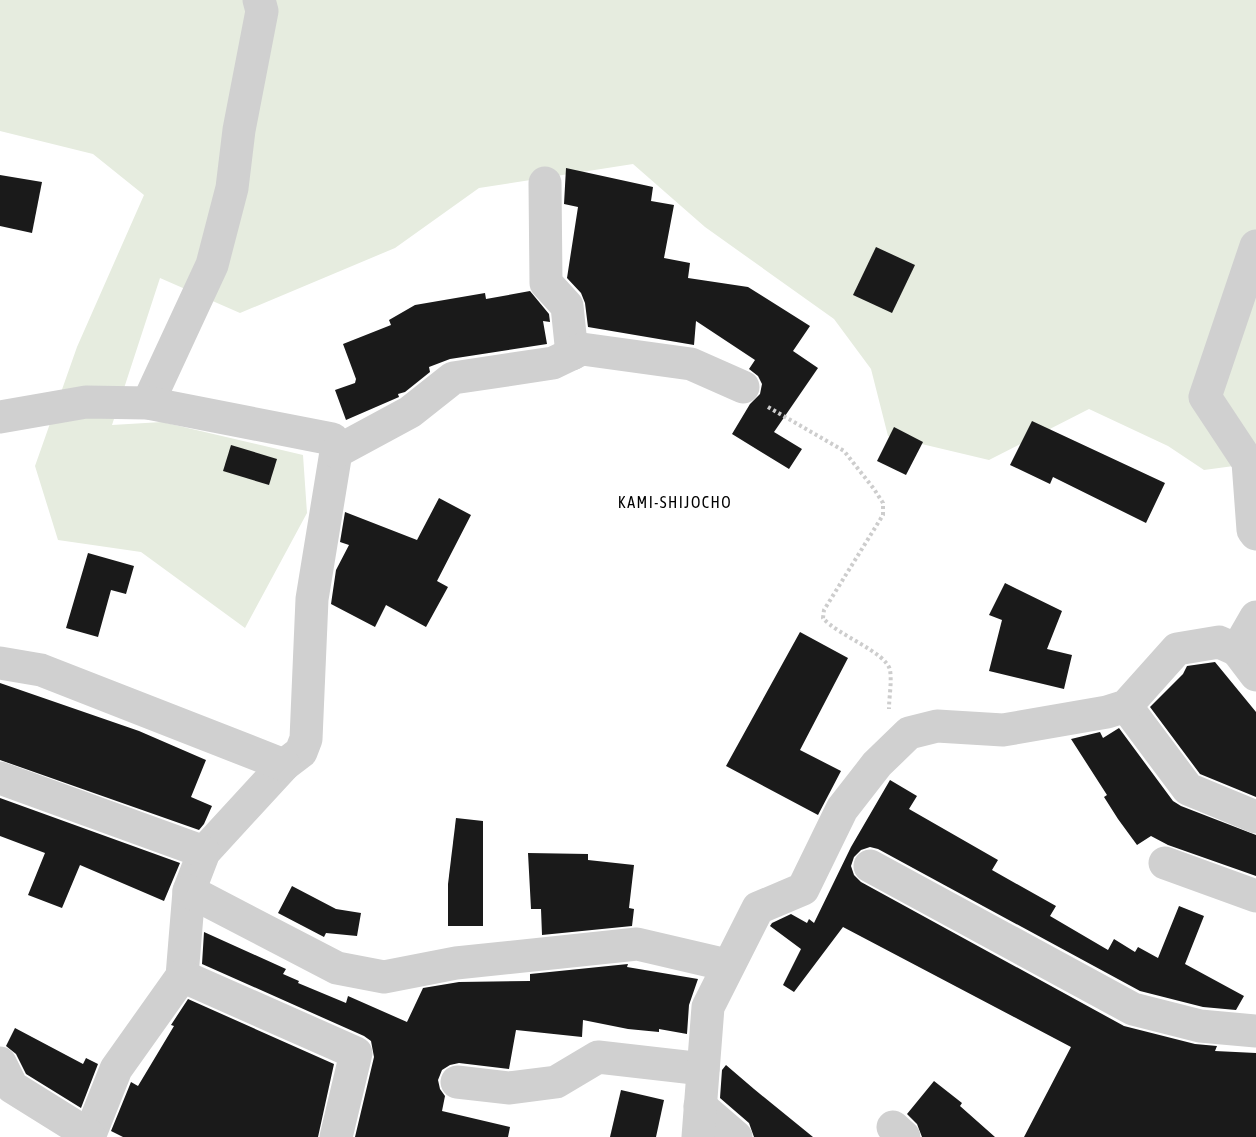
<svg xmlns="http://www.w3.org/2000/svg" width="1256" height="1137" viewBox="0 0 1256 1137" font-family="'Asap Condensed',sans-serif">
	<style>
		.green { fill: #e6ecdf }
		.building { fill: #1a1a1a }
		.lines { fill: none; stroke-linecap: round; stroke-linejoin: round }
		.path { stroke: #cdcdcd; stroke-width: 4; stroke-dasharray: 3 3; stroke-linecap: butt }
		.minor { stroke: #d0d0d0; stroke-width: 33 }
		.labels { text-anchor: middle; stroke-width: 6; stroke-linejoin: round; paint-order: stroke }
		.neighbourhood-label { font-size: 16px; letter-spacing: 1.5px; fill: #000; stroke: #fff }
	</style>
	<rect width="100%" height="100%" fill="#fff"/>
	<!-- green -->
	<polygon class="green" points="0,0 1256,0 1256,463 1204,470 1168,446 1089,409 989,460 888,436 871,369 834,319 705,227 633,164 479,188 395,248 240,313 160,278 112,425 162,422 303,455 307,513 245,628 141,552 58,540 35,466 77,347 144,195 93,154 0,131"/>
	<!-- building -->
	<g class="building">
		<polygon points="566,168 653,187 651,201 674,205 664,258 690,263 688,278 748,287 810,326 793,351 818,368 774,432 802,449 789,469 732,434 750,404 760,394 762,384 758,376 749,369 755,360 696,321 694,345 588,327 585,303 581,293 567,278 578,207 564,204"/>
		<polygon points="0,175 42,182 32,233 0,226"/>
		<polygon points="876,247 915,265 892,313 853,295"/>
		<polygon points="530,291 549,314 550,322 543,321 547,344 450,359 429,367 430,372 405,392 398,394 399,397 346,420 335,390 355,383 356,379 343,344 391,325 389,320 415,305 485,293 486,299"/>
		<polygon points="1032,421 1165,483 1146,523 1053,477 1050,484 1010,465"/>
		<polygon points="894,427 923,442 906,475 877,461"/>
		<polygon points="231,445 277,459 269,485 223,471"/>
		<polygon points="439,498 471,515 437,581 448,587 426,627 386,605 375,627 331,604 336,570 349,545 340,542 345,512 417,540"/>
		<polygon points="88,553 134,566 126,594 111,590 98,637 66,628"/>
		<polygon points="1005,583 1062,611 1047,649 1072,655 1064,689 989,671 1002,620 989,615"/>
		<polygon points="800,632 848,658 800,750 841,771 818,815 726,766"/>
		<polygon points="1215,662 1256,712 1256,797 1200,774 1150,707 1183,674 1187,666"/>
		<polygon points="0,683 139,731 206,760 191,797 212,806 204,824 199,830 0,760"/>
		<polygon points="1119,728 1173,801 1181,806 1256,835 1256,876 1168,845 1151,836 1137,845 1118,819 1104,797 1107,795 1071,739 1100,732 1103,738"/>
		<polygon points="890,780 917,796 909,809 998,860 992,870 1056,906 1050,916 1108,950 1114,939 1135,952 1138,947 1158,958 1179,906 1204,916 1185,964 1244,996 1236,1010 1203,1007 1140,991 878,849 870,847 861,850 854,857 851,866 854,875 861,882 1124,1026 1195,1044 1217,1046 1215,1051 1256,1053 1256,1137 1024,1137 1071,1047 843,927 794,992 783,985 801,949 770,926 772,923 791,914 807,923 809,919 814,923 851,847"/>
		<polygon points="0,798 180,863 164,901 80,865 62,908 28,895 45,853 0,836"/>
		<polygon points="456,818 483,821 483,926 448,926 448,884"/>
		<polygon points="528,853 588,854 588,860 634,865 629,908 634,909 632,926 542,935 541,909 531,909"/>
		<polygon points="292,886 336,909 361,913 357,936 326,933 324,937 278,913"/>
		<polygon points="204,932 286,969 283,974 299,981 298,983 346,1003 348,996 407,1022 423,988 459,982 530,981 530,974 628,964 627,967 698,979 689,1005 687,1034 659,1029 659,1032 628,1029 583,1020 582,1037 516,1030 509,1069 459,1063 450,1065 442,1070 438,1080 440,1089 445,1096 442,1111 510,1127 508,1137 355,1137 374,1057 371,1041 364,1036 202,964"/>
		<polygon points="188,999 334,1064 318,1137 123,1137 111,1131 131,1082 138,1086 174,1026 171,1025"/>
		<polygon points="15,1028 83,1064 86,1058 98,1064 81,1108 26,1074 16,1054 6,1046"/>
		<polygon points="726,1065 754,1089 813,1137 754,1137 749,1123 720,1098 722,1070"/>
		<polygon points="934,1081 962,1103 960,1106 995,1137 922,1137 917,1124 907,1114"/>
		<polygon points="621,1090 664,1100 656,1137 610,1137"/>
	</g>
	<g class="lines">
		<!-- path -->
		<path class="path" d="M 768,407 L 844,451 L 874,489 L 883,503 L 883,515 L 824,610 L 823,618 C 837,635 886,652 890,670 C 892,682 889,697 889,709"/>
		<!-- minor -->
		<g class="minor">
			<polyline points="545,183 546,283 567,306 572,354"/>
			<polyline points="1256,246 1205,397 1248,462 1253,530 1256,534"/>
			<polyline points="148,403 212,265 232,188 239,130 262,11 259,0"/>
			<polyline points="0,417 86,402 148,403 332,439 336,452 312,599 306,739 301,752 284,765 204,852 189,891 182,976 116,1069 89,1137"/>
			<polyline points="336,452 410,412 453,378 553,363 582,349 691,364 743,387"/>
			<polyline points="1237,650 1256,675"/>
			<polyline points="0,663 41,670 284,765"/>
			<polyline points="1126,706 1188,789 1256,817"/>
			<polyline points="0,778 204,852"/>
			<polyline points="1165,863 1256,896"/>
			<polyline points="870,866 1133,1009 1200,1026 1256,1031"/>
			<polyline points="189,891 337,968 384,977 456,963 637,944 727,965"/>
			<polyline points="182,976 356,1053 336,1137"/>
			<polyline points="0,1063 12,1087 89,1135"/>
			<polyline points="457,1082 510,1088 556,1082 598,1057 703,1069"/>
			<polyline points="700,1106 736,1137"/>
			<polyline points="893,1127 904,1137"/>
			<polyline points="698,1137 708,1007 758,908 803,889 842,809 877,764 909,733 937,726 1003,730 1107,712 1126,706 1177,649 1219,642 1237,650 1256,617"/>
		</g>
	</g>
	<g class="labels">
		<!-- neighbourhood labels -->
		<g class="neighbourhood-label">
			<text x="675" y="508">KAMI-SHIJOCHO</text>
		</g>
	</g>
</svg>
